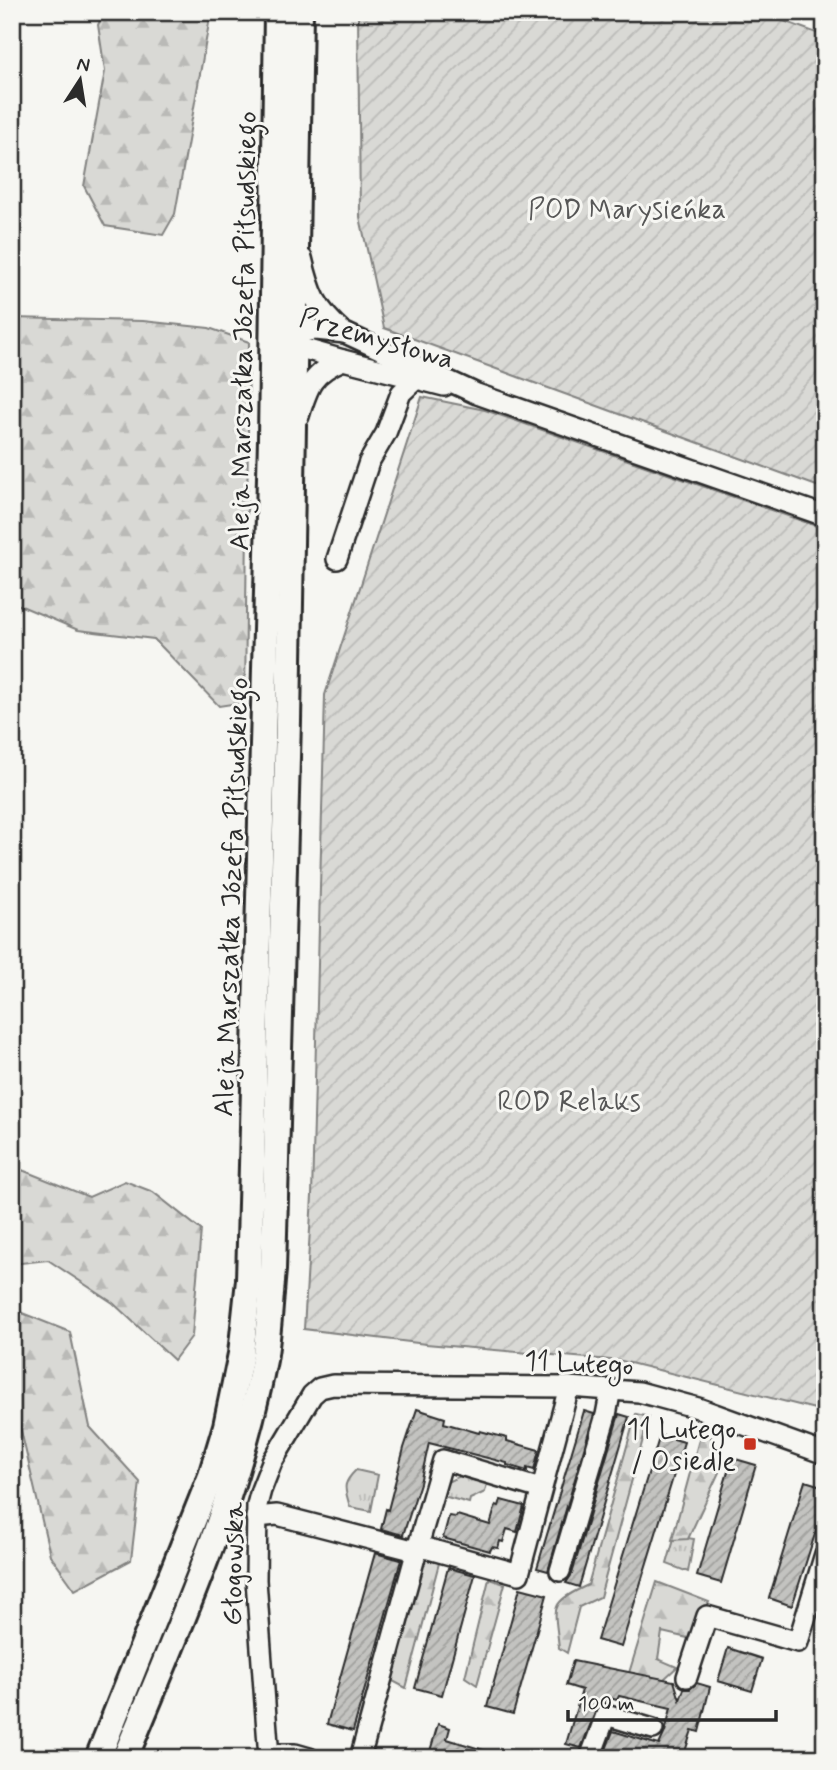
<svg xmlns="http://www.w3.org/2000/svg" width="837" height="1770" viewBox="0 0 837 1770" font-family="Mynerve,sans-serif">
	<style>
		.grass { fill: url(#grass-tufts); stroke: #828280; stroke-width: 2 }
		.forest { fill: url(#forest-firs); stroke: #828280; stroke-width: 2 }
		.garden { fill: url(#garden-furrows); stroke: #828280; stroke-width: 2 }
		.building { fill: url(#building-hatch); stroke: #2b2b2b; stroke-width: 2 }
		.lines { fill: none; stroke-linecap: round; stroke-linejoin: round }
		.minor-casing { stroke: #2b2b2b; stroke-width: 24 }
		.major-casing { stroke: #2b2b2b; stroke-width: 30 }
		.minor { stroke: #f6f6f2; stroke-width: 19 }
		.major { stroke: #f6f6f2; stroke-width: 24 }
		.poi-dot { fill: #c8321e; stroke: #f6f6f2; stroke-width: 2.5 }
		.labels { text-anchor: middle; stroke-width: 6; stroke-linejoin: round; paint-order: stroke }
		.park-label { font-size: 28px; fill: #565656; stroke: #f6f6f2 }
		.street-label { font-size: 28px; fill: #2b2b2b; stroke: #f6f6f2 }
		.poi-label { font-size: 28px; fill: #2b2b2b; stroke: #f6f6f2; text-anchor: end }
	</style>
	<defs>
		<pattern id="grass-tufts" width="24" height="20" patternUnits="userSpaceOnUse" patternTransform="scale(1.75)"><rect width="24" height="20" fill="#d9d9d5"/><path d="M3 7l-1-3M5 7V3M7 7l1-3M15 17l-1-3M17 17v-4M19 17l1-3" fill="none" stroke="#babab7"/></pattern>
		<pattern id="forest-firs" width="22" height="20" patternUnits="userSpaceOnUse" patternTransform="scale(1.75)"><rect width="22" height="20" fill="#d9d9d5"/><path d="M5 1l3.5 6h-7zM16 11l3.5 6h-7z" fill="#babab7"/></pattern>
		<pattern id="garden-furrows" width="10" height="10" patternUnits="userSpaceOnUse" patternTransform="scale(1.75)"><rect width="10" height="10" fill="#d9d9d5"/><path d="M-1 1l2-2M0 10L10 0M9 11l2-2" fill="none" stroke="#babab7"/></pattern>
		<pattern id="building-hatch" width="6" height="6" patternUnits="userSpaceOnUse" patternTransform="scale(1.75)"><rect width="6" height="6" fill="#c3c3c0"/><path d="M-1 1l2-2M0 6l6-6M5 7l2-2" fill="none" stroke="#9f9f9c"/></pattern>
	</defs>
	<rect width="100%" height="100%" fill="#f6f6f2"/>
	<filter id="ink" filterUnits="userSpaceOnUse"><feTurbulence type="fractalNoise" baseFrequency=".0143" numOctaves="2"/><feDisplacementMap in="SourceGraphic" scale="14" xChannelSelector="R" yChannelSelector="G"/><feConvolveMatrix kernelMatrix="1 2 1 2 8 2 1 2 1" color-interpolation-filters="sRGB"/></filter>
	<g filter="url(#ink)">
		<!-- grass -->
		<g class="grass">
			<path d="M 356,1470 L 378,1475 L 371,1511 L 350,1507 C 345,1488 341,1485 356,1470 Z"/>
			<polygon points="460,1476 487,1484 485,1492 470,1499 469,1503 443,1496 447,1482"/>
			<polygon points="675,1536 694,1539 688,1572 667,1564"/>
		</g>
		<!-- forest -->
		<g class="forest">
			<polygon points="104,12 211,12 175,214 163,235 105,226 84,186 105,71 98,25"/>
			<polygon points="12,318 143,321 209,328 249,342 245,702 219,706 154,639 78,630 12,602"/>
			<polygon points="12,1166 89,1197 125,1181 153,1192 201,1230 192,1336 174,1360 113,1303 48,1260 12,1264"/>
			<polygon points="12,1309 70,1332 90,1427 140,1482 131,1560 75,1590 50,1555 12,1392"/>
			<path d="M 636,1414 L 649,1417 L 600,1597 L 579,1607 L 567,1653 L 559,1648 C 555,1606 547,1604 588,1585 Z"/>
			<polygon points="701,1432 714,1439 721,1468 688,1539 672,1540"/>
			<polygon points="429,1558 439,1563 406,1688 387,1678 421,1559"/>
			<polygon points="489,1579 505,1584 477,1685 465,1677"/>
			<polygon points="657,1582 709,1602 692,1639 662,1632 658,1659 677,1667 663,1680 629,1673"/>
		</g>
		<!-- garden -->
		<g class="garden">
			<polygon points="358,12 759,12 825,36 825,489 384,328 360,217"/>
			<polygon points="422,397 485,410 825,529 825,1377 815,1409 622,1361 426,1344 304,1329 312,1196 325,695"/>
		</g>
		<!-- building -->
		<g class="building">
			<polygon points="417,1409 445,1418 444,1423 479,1433 480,1431 507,1438 507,1441 539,1450 534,1470 527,1468 527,1471 507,1465 507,1463 429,1443 420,1483 403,1535 381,1529 386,1509 388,1510 404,1448"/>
			<polygon points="584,1411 594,1414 548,1571 537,1568"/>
			<polygon points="619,1414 629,1417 579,1587 566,1583 572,1574"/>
			<polygon points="660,1435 684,1442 621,1647 597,1640"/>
			<polygon points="732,1458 756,1465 721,1583 697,1576"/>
			<polygon points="805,1481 825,1487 825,1503 792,1606 769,1598"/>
			<polygon points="501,1500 524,1506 517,1532 507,1529 503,1542 500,1541 498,1548 492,1547 490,1551 443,1538 449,1516 456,1517 457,1515 490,1525 496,1505 499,1506"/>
			<polygon points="375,1553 401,1560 353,1731 327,1724"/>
			<polygon points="448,1568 475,1575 442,1695 415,1688"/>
			<polygon points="520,1588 547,1595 513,1714 487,1707"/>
			<polygon points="728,1648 762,1659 752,1691 718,1681"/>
			<polygon points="573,1661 674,1681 680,1700 684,1689 690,1689 697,1683 710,1687 699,1732 692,1730 683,1758 611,1758 604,1755 613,1731 659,1745 665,1732 671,1708 619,1696 617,1700 606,1697 604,1703 598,1706 581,1748 566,1744 582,1690 566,1685"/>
			<polygon points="438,1724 450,1728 447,1739 500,1755 500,1758 428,1758"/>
		</g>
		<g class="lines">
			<defs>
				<g id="minor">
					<path d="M 302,258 C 310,293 316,309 344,333"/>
					<polyline points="283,333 316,330 345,333 477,394 825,516"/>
					<polyline points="282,339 294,346 343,360 444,386"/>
					<path d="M 299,416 C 308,386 312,373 343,360"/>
					<polyline points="337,559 369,462 386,433 401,393 415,380 418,373"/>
					<polyline points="256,1517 277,1515 416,1551"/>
					<polyline points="418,1546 443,1460 541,1489"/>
					<polyline points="560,1571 606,1415 611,1389"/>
					<polyline points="687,1677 707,1616 798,1642 825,1554"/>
					<polyline points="269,1754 295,1754 309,1758"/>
					<polyline points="269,1758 256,1580 257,1505 261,1490 272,1462 312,1395 320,1388 333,1385 569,1387 639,1392 698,1408 825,1454"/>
					<polyline points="360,1758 418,1546 519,1574 569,1387"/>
					<polyline points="590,1758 606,1715 653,1729"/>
				</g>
				<g id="major">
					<polyline points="98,1758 211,1476 226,1426 241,1354 249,1280 271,439 277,12"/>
					<path d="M 125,1758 C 178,1629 238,1498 264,1360 C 269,1331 270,1300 273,1270 L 288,721 L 300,12"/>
				</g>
			</defs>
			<!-- minor casing -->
			<use href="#minor" class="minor-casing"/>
			<!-- major casing -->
			<use href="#major" class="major-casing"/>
			<!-- minor -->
			<use href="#minor" class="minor"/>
			<!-- major -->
			<use href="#major" class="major"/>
		</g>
	</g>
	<!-- markers -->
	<rect class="poi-dot" x="743" y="1437" width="14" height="14" rx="3.5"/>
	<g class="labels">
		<!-- park labels -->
		<g class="park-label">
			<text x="627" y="218">POD Marysieńka</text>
			<text x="569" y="1110">ROD Relaks</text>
		</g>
		<!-- street labels -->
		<g class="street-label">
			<text transform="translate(242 331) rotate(-89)" y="10">Aleja Marszałka Józefa Piłsudskiego</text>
			<text transform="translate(377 337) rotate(16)" y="10">Przemysłowa</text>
			<text transform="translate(230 897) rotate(-88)" y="10">Aleja Marszałka Józefa Piłsudskiego</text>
			<text transform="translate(579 1362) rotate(3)" y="10">11 Lutego</text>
			<text transform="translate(232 1564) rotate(-89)" y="10">Głogowska</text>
		</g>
		<!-- poi labels -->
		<g class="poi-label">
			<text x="736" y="1438">11 Lutego<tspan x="736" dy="32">/ Osiedle</tspan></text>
		</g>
	</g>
	<!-- margin -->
	<rect width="837" height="1770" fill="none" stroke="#f6f6f2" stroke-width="42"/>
	<rect x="21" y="21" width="795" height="1728" fill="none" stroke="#2b2b2b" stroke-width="2.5" filter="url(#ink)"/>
	<!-- north arrow -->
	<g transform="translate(80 80) rotate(12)" stroke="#f6f6f2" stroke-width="5" paint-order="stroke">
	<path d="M0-5L12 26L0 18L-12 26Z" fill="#2b2b2b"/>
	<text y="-10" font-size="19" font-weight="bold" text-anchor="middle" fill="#2b2b2b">N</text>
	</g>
	<!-- scale -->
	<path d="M568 1710v10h208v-10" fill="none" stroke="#2b2b2b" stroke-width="3.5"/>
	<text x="578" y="1710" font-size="21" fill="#2b2b2b" stroke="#f6f6f2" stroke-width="5" paint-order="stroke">100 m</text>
</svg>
